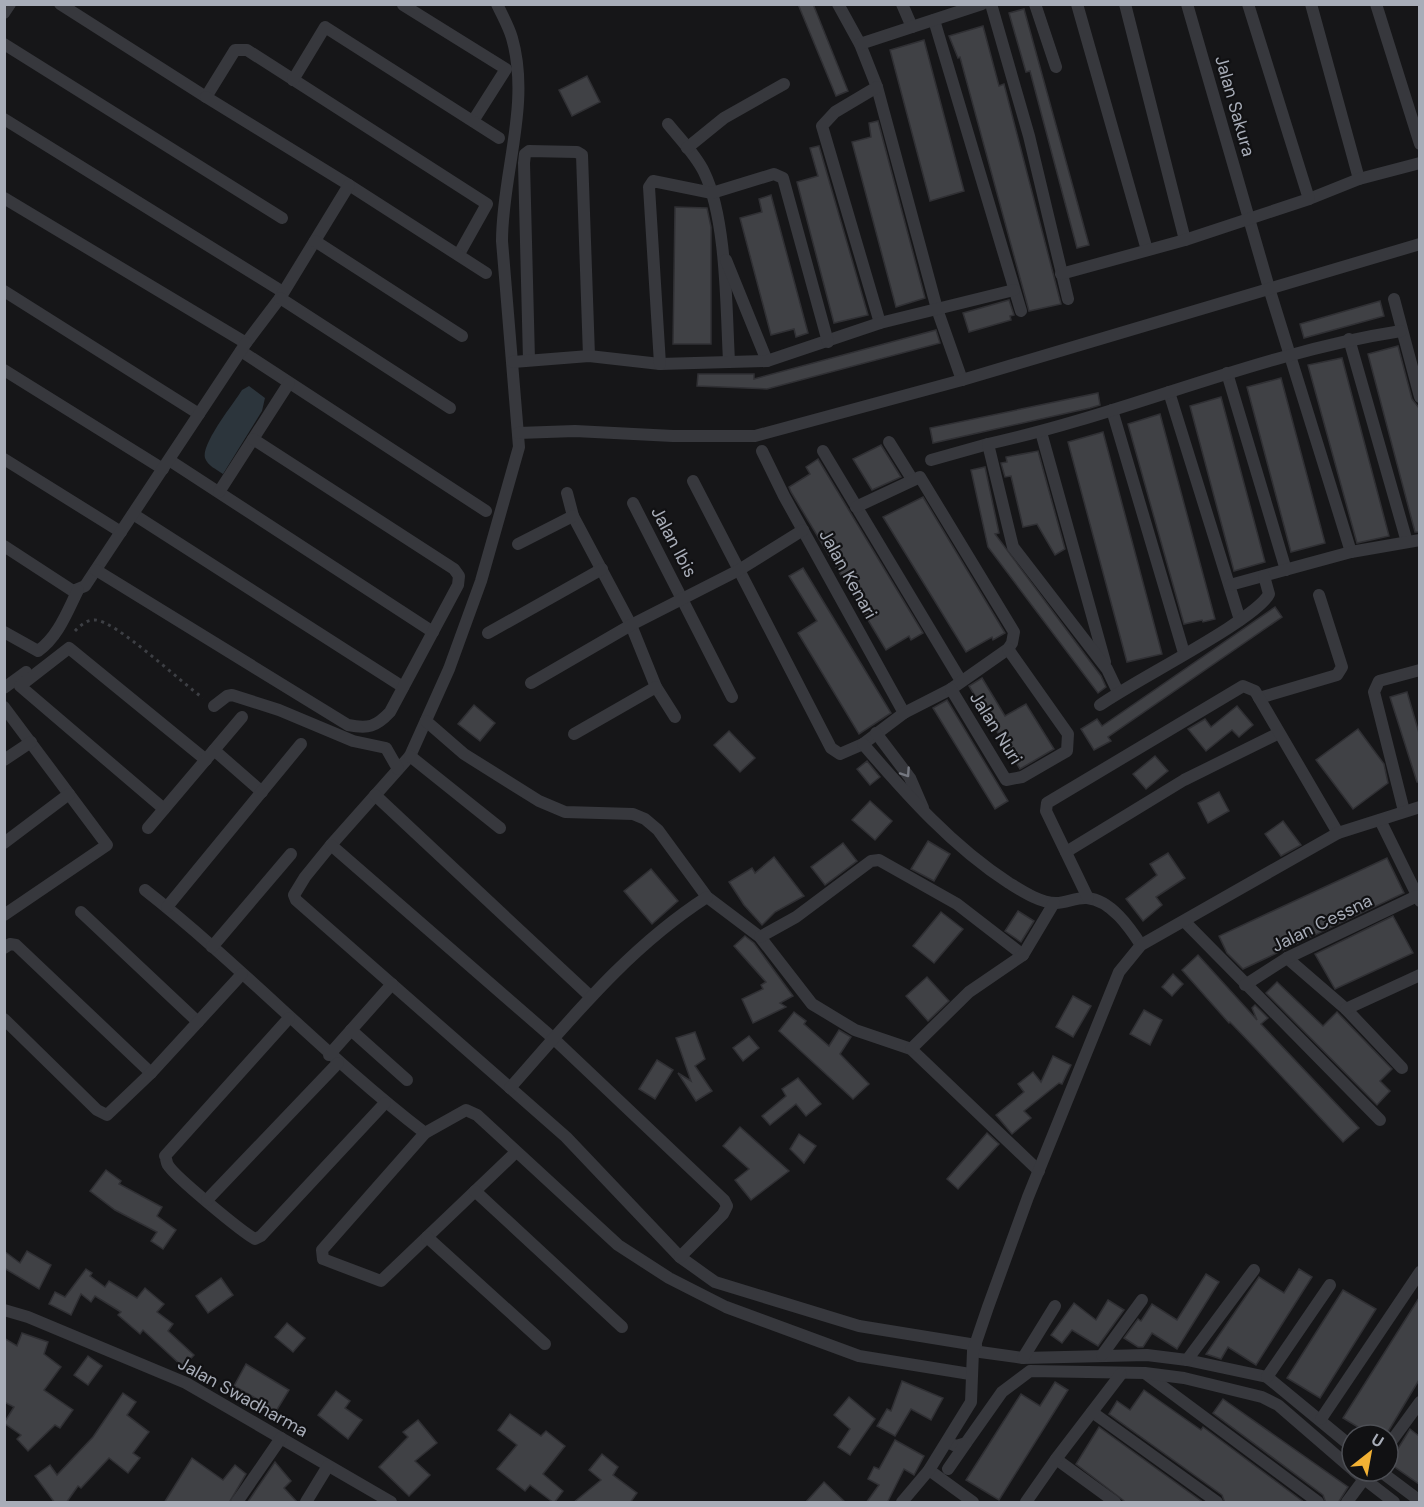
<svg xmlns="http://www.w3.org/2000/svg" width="1424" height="1507" viewBox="0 0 1424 1507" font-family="'DM Sans',sans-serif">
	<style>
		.water { fill: #2c353c }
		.building { fill: #404145; stroke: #303034; stroke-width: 1.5 }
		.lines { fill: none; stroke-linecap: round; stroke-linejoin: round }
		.path { stroke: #3d3f44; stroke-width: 3; stroke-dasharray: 3 4.5; stroke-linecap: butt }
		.street { stroke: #37383d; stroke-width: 12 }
		.oneway { stroke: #757881 }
		.labels { text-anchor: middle; stroke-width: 4.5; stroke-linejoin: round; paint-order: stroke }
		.street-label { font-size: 18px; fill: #a8adb8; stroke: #111113 }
	</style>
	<rect width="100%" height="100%" fill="#161618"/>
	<!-- water -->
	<path class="water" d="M 249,386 L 265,398 L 262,411 L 223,474 C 216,469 208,466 205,458 C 201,444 234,403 242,390 Z"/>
	<!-- building -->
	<g class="building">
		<polygon points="798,4 813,4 848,91 836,96"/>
		<polygon points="1024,9 1089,245 1077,248 1030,71 1026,72 1009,13"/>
		<polygon points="983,26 999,86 1004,84 1061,304 1029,311 960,57 958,58 949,36"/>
		<polygon points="924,40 964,191 930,201 890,50"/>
		<polygon points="587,76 600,102 572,116 559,90"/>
		<polygon points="878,121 925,298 896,307 852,142 871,137 869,123"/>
		<polygon points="819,146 868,315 834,323 797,182 818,176 810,148"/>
		<polygon points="771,195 808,333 796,337 794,329 771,335 740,218 762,212 759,199"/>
		<polygon points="675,207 707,208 711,227 711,344 673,344"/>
		<polygon points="1009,300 1014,315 1010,316 1011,320 969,332 963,313"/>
		<polygon points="1380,301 1384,316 1304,338 1300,324"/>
		<polygon points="936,330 940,343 767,389 697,386 698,374 754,374 754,379"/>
		<polygon points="1398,346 1412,399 1419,408 1419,532 1415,532 1368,354"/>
		<polygon points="1342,358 1389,536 1357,543 1308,365"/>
		<polygon points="1281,378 1325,543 1291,552 1247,387"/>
		<polygon points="1098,393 1100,405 1090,408 933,443 930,428"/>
		<polygon points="1221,397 1265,562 1234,571 1190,406"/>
		<polygon points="1160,414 1215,619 1203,622 1202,620 1184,624 1128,424"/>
		<polygon points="1103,432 1162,654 1127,662 1068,442"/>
		<polygon points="881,445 901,477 872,490 853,459"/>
		<polygon points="1038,451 1065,549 1055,555 1037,524 1023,527 1011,476 1005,477 1001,463 1007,462 1006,457"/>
		<polygon points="818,459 923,633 911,640 909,636 886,650 791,492 789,487 810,474 806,467"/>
		<polygon points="985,467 999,533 995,534 1101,676 1106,687 1098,693 988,547 971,470"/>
		<polygon points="923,497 1005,633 993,640 992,637 966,652 883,517"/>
		<polygon points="803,568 891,713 859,734 798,633 817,621 789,576"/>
		<polygon points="1275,607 1282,617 1108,737 1111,741 1094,750 1081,729 1097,719 1102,726"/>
		<polygon points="982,678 1005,716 1026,704 1054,749 1020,769 969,686"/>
		<polygon points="1407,692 1419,733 1419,782 1417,782 1390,697"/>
		<polygon points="947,700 1008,801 995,809 933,708"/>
		<polygon points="474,705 495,723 480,741 458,724"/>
		<polygon points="1237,706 1253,725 1239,737 1232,730 1206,751 1188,729 1205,719 1211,727"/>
		<polygon points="1358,729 1384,764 1388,783 1353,809 1316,760"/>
		<polygon points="729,731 755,758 740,772 714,745"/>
		<polygon points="1155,756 1168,771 1146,789 1133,774"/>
		<polygon points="867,761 880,777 870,785 857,769"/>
		<polygon points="1219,792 1229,811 1208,823 1198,803"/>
		<polygon points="870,801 892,821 875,840 852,820"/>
		<polygon points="1283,821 1301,845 1281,856 1265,834"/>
		<polygon points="928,841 950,854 934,881 911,869"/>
		<polygon points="843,843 857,861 825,885 811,867"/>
		<polygon points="1168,853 1185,878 1156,897 1162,905 1143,921 1126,899 1157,875 1150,864"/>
		<polygon points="774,857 804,896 775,912 762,925 744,905 729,882 752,868 755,873"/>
		<polygon points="1387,858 1404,893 1243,969 1227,953 1219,936"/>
		<polygon points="651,869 678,901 652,924 624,891"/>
		<polygon points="1018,911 1034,921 1021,942 1005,931"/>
		<polygon points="941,912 963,929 934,963 913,946"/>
		<polygon points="1393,916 1413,953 1335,989 1315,954"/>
		<polygon points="745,936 754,943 793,996 780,1003 786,1007 753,1023 742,999 763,989 761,985 766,982 734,946"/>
		<polygon points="1198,955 1257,1020 1252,1008 1255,1005 1268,1018 1261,1024 1359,1128 1343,1142 1255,1048 1230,1022 1229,1023 1182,970"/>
		<polygon points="1173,974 1183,984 1172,996 1162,987"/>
		<polygon points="927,977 949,1001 928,1021 906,996"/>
		<polygon points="1277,982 1323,1026 1337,1012 1392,1069 1380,1081 1390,1091 1377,1105 1266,993"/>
		<polygon points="1073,996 1091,1006 1073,1037 1056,1027"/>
		<polygon points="1144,1010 1162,1020 1150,1045 1130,1034"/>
		<polygon points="794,1012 806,1021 804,1024 829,1046 839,1030 851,1037 840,1054 869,1084 853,1099 779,1031"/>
		<polygon points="695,1032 705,1059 695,1066 712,1091 696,1101 678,1073 691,1081 676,1038"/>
		<polygon points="749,1036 759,1048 743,1061 733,1048"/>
		<polygon points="1053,1056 1071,1065 1062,1084 1059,1083 1024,1111 1031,1118 1012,1134 996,1115 1024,1092 1018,1084 1033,1072 1041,1082"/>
		<polygon points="657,1060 673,1070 655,1099 639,1089"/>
		<polygon points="798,1078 821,1104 806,1116 796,1104 770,1125 762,1116 786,1096 782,1089"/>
		<polygon points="740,1127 789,1171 751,1200 735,1180 749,1169 723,1146"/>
		<polygon points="987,1133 999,1144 958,1189 947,1179"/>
		<polygon points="799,1134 816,1146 804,1163 790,1149"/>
		<polygon points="106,1170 121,1181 119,1184 162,1207 157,1216 176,1230 163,1249 151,1241 157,1232 115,1210 90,1191"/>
		<polygon points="4,1251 20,1263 27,1251 51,1265 39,1289 4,1268"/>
		<polygon points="86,1269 92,1273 90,1276 105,1287 109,1281 137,1298 145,1288 164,1304 157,1312 173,1324 168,1331 194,1355 183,1367 143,1330 140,1334 118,1315 121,1312 95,1296 91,1302 81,1294 71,1315 49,1304 55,1292 65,1297"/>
		<polygon points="1299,1269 1312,1277 1256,1365 1228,1347 1221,1359 1206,1354 1259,1277 1284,1293"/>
		<polygon points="1206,1274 1219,1282 1177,1349 1152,1333 1143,1347 1138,1347 1124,1338 1138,1319 1141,1321 1152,1304 1177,1320"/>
		<polygon points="221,1278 233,1295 208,1313 196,1296"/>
		<polygon points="1343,1290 1376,1309 1320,1398 1287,1378"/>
		<polygon points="1419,1298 1419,1380 1386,1435 1371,1435 1343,1418"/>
		<polygon points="1108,1300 1124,1310 1098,1346 1072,1330 1062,1343 1051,1335 1074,1303 1096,1320"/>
		<polygon points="287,1323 305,1338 293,1352 275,1337"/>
		<polygon points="22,1333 48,1342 44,1354 61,1367 44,1390 73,1410 60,1428 55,1425 28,1451 17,1439 21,1435 4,1423 14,1407 4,1402 4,1338 17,1346"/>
		<polygon points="88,1356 102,1366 88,1385 74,1375"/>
		<polygon points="246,1364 289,1390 275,1413 258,1403 259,1400 234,1386"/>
		<polygon points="902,1381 943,1398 931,1420 911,1409 895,1436 877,1426 887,1409 891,1411"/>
		<polygon points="1055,1382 1068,1390 999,1500 966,1480 1021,1394 1040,1406"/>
		<polygon points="1144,1390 1201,1430 1203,1427 1305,1503 1225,1503 1222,1495 1109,1414 1117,1401 1130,1410"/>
		<polygon points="336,1391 350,1401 345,1408 362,1420 348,1439 318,1415"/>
		<polygon points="123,1393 136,1402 127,1415 149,1432 133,1453 140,1458 128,1473 109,1458 81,1488 78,1486 66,1503 55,1503 35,1476 50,1465 57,1475 93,1437"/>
		<polygon points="849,1397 875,1419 850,1455 838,1447 850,1429 834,1415"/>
		<polygon points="1223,1399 1348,1487 1338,1503 1326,1503 1323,1495 1213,1413"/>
		<polygon points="510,1414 541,1436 546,1431 565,1446 543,1474 563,1491 554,1503 530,1485 525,1491 497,1469 517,1445 498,1430"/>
		<polygon points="418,1420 437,1443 415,1461 430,1475 409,1496 379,1467 408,1437 403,1432"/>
		<polygon points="1099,1427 1204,1503 1126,1503 1123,1500 1076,1464"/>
		<polygon points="1410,1429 1419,1436 1419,1484 1389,1463"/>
		<polygon points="895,1440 924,1456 914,1475 904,1469 887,1503 866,1503 879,1485 868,1479 874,1467 879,1469"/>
		<polygon points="602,1454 618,1467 613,1475 637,1493 630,1503 573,1503 601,1480 589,1470"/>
		<polygon points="192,1458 223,1480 235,1465 246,1474 229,1503 164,1503"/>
		<polygon points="275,1462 291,1481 284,1488 298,1503 247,1503"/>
		<polygon points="824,1482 846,1503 805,1503"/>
	</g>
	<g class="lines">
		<!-- path -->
		<path class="path" d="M 75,631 C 80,626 86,620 94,620 C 113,618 183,684 203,698"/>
		<!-- street -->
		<g class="street">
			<polyline points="60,4 206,97 235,50 247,50 487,204 459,254"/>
			<path d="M 497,4 C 502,15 509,27 512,38 C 531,104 502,174 502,241 L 519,447 L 481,581 L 449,669 L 410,756 L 331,845 L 305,877 L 294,895 L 296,900 L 566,1137 L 680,1257 L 715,1282 L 859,1326 L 976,1345"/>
			<polyline points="838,4 860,44 877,87 937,309 962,380"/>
			<polyline points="902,4 912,27"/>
			<polyline points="991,4 1029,136 1068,299"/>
			<polyline points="1035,4 1056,67"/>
			<polyline points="1077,4 1147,250"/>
			<polyline points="1125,4 1185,240"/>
			<polyline points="1187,4 1269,288 1351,552"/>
			<polyline points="1311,4 1359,179"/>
			<polyline points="1376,4 1420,144"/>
			<polyline points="403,5 506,69 473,121"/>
			<polyline points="4,13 10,4"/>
			<polyline points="934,20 1021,311"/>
			<polyline points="4,44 282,218"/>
			<polyline points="860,44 982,4"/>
			<polyline points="293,80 325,27 499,138"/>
			<polyline points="877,87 835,112 822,126 880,323"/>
			<polyline points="206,97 349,185 486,273"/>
			<polyline points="4,119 283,292"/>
			<path d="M 668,124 C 680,139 696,155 704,172 C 727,219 726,308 729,361"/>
			<polyline points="687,148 724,118 784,84"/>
			<polyline points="4,198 246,343 280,298 349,185"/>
			<polyline points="1309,199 1359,179 1420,163"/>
			<polyline points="315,241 462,336"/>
			<polyline points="726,260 767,361"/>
			<polyline points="1061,274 1185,240 1309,199 1248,4"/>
			<polyline points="4,291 199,414"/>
			<polyline points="280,298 450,408"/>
			<polyline points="1394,299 1420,397"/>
			<polyline points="1349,339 1407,542"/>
			<polyline points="241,351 486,511"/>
			<polyline points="529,360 524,163 525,154 529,151 577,152 582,155 589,356"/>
			<polyline points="513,362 589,356 660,364 767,361 880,323 1014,290"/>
			<polyline points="660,364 649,187 653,181 712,193 774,174 783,178 828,342"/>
			<polyline points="4,370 163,469"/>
			<polyline points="1227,373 1286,570"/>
			<polyline points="1169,392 1240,620"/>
			<polyline points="1112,410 1184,653"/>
			<polyline points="1041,432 1105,662"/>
			<polyline points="518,433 575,431 673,436 755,436 962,380 1420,244"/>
			<polyline points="889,442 912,479"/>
			<polyline points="762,451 784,496 904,713"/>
			<polyline points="823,451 961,681"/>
			<polyline points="4,459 121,532"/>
			<polyline points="169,460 433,632"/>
			<polyline points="931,460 988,444"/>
			<polyline points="693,481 831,748 840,754 863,744 904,713 951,689 1008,649 1012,643 1014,632 920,477 856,507"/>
			<polyline points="219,492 289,383"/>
			<polyline points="567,493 573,516 631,625 656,687 675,717"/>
			<polyline points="633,503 732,697"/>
			<polyline points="133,514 403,687"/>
			<polyline points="518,544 573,516"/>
			<polyline points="4,546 73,591 85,586 246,343"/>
			<path d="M 96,570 L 348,725 C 368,729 376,727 390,712 L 458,585 L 459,576 L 454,569 L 253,439"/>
			<polyline points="1230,585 1351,552 1420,540"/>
			<path d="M 4,632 L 38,651 C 58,637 67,612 78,590"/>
			<polyline points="488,633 602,569"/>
			<polyline points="531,683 631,625 739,570 803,530"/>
			<polyline points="4,688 26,672"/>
			<polyline points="951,689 1006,780 1022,777 1067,751 1068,734 1008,649"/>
			<path d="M 1118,692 L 1107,669 L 1013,547 L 988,444 C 1129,413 1258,353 1401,331"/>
			<polyline points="1259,698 1337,675 1342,667 1319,595"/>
			<path d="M 1100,705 C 1133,681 1256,620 1269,594 L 1264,576"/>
			<polyline points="214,706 227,696 232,695 279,710 353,741 386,748 398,769"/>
			<polyline points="4,707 107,845 4,915"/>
			<polyline points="426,721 464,754 539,801 565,812 633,814 645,819 658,830 707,897 760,937 812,1004 855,1030 911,1049 1039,1171"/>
			<polyline points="876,733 910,778 923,808"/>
			<polyline points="574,734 656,687"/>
			<path d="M 863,744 C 907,795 952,846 1009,883 C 1022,891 1040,903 1056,903 C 1066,903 1077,897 1087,898 C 1111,900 1130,928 1141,945"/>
			<polyline points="214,750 262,792"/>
			<polyline points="410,756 500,828"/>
			<polyline points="4,760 31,742"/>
			<polyline points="375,795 590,996"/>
			<polyline points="164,809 20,686 69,648 206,760"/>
			<polyline points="1404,811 1374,692 1379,681 1420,670"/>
			<polyline points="1380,820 1420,901"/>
			<polyline points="148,828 242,717"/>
			<polyline points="4,843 69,794"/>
			<polyline points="331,845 554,1039 724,1200 727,1206 723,1214 680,1257"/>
			<polyline points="1066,852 1184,780 1279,733"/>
			<path d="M 145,890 C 242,966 327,1058 425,1133"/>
			<polyline points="1088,898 1046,811 1047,803 1243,686 1255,691 1338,833"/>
			<polyline points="167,907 301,744"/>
			<polyline points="81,912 198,1022"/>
			<polyline points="1184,921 1380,1120"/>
			<polyline points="760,937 796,917 871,861 879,860 957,904 1023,955"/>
			<polyline points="212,947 291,854"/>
			<polyline points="4,948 10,944 16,945 151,1073"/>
			<polyline points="1287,958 1346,1009 1402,1068"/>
			<polyline points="1245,985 1287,958 1417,896"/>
			<polyline points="1346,1009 1420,975"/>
			<path d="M 289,1018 L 165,1156 C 166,1157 167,1165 168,1165 C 174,1176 242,1232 255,1239 L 261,1236 L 385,1103"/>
			<polyline points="4,1019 97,1110 107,1115 151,1073 242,974"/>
			<polyline points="351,1030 407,1080"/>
			<polyline points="911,1049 969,992 1023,955 1054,903"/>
			<polyline points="329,1055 392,984"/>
			<path d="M 510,1088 C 572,1018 628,948 707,897"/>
			<polyline points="516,1152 381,1281 323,1259 322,1250 425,1133 466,1110 477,1115 618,1245 669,1278 726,1307 859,1356 970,1374"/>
			<polyline points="475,1191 622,1327"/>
			<polyline points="207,1200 338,1063"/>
			<polyline points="427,1237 545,1344"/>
			<polyline points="4,1310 28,1317 186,1383 391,1502"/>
			<polyline points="973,1351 1023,1358 1147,1355 1187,1360 1267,1377 1352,1447"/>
			<polyline points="1102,1355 1142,1300"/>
			<polyline points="1023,1358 1055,1306"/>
			<polyline points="1187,1360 1254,1270"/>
			<polyline points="1146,1374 1318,1502"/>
			<polyline points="1267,1377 1330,1285"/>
			<polyline points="1092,1412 1217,1502"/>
			<polyline points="1321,1419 1420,1272"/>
			<polyline points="947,1442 956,1446 966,1443 1002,1392 1030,1371 1145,1373 1184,1378 1262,1397 1278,1405 1352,1469"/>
			<polyline points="1388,1446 1420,1402"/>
			<polyline points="1056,1459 1115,1502"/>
			<polyline points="948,1469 966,1443"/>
			<polyline points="929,1470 973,1502"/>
			<polyline points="1354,1471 1394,1502"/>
			<polyline points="1380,1471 1420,1501"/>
			<polyline points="237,1502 281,1438"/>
			<polyline points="306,1502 328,1466"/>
			<polyline points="902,1502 929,1470 971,1402 973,1351 988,1307 1028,1197 1119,972 1141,945 1338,833 1420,807"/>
			<polyline points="1026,1502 1056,1459 1121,1374"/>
			<polyline points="1347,1502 1370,1471"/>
		</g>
	</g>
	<!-- one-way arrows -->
	<defs><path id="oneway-chevron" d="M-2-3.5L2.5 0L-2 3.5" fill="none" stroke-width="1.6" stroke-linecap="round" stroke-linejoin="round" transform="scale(1.5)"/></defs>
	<use class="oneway" href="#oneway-chevron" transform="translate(906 773) rotate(56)"/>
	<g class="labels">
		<!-- street labels -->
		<g class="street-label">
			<text transform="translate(1235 106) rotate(74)" y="6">Jalan Sakura</text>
			<text transform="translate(674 542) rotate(62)" y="6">Jalan Ibis</text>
			<text transform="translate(848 574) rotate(61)" y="6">Jalan Kenari</text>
			<text transform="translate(996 728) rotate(58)" y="6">Jalan Nuri</text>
			<text transform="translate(1322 923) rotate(-26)" y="6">Jalan Cessna</text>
			<text transform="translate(243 1397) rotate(29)" y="6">Jalan Swadharma</text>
		</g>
	</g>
	<!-- border -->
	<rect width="1424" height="1507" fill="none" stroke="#a8adb8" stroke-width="12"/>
	<!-- north arrow -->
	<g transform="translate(1370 1453) rotate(31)"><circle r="28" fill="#111113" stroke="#4d4f55" stroke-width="1.5"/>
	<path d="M0-4.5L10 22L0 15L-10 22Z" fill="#f2b134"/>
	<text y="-9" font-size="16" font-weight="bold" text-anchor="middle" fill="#a8adb8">U</text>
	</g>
</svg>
